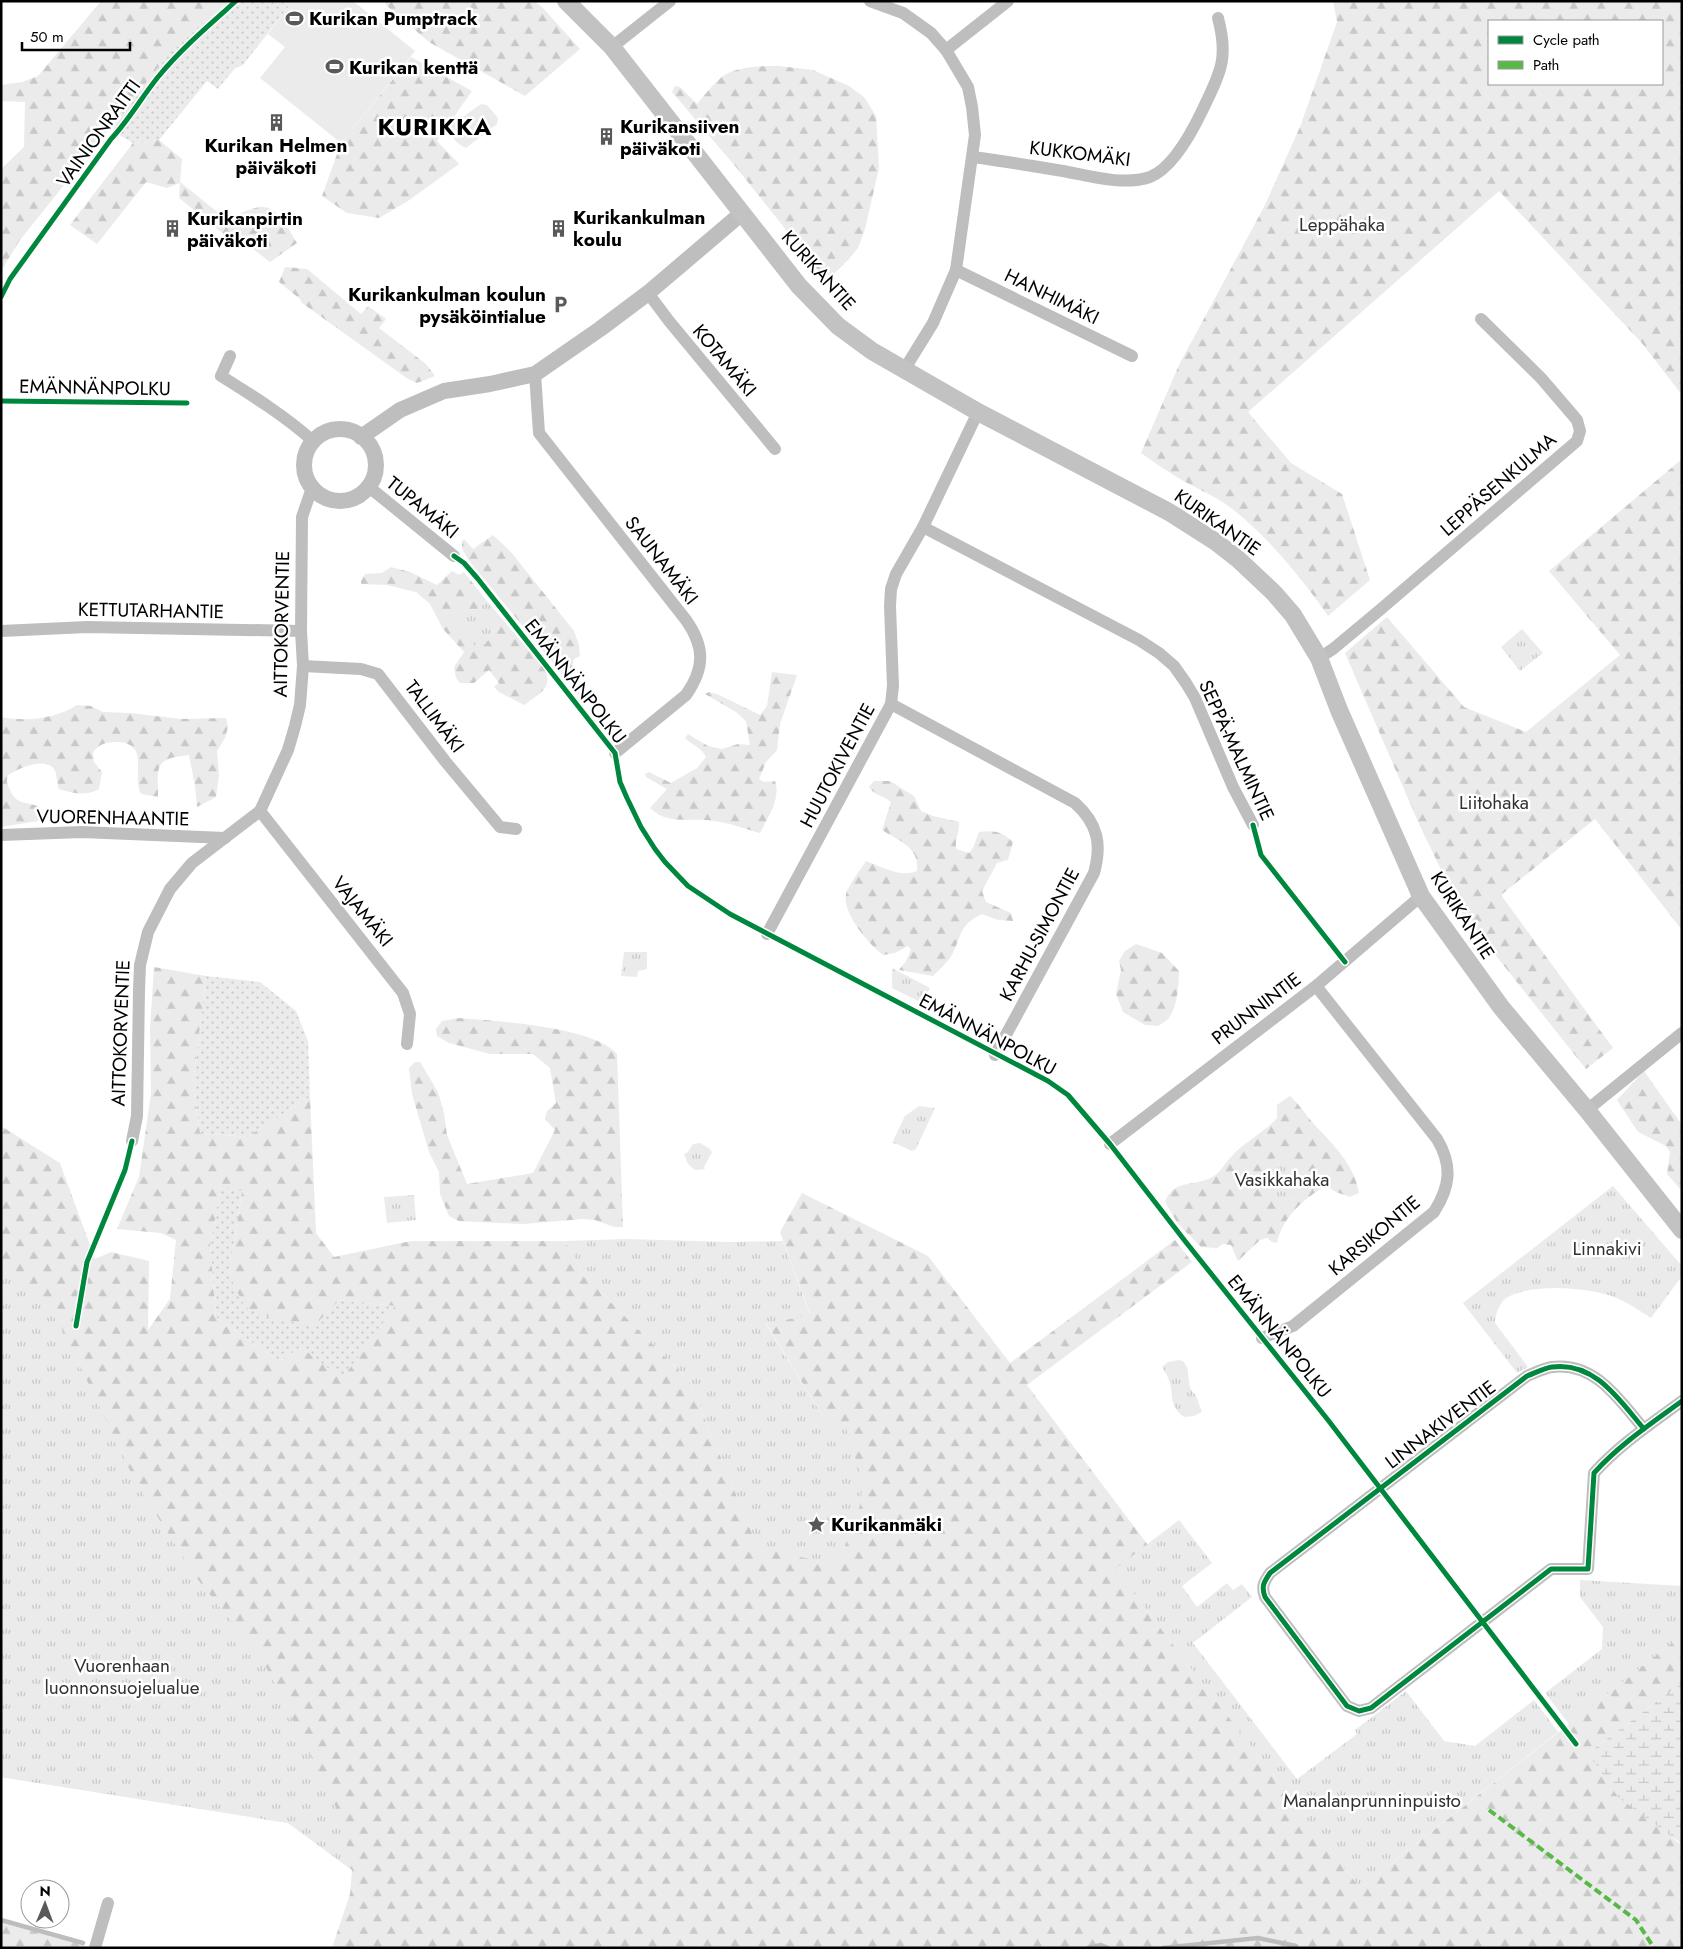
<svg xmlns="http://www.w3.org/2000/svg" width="1683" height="1949" viewBox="0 0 1683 1949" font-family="Jost,sans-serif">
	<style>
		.grass { fill: url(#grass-dots) }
		.forest { fill: url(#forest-firs); fill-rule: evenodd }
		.wetland { fill: url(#wetland-marsh) }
		.park { fill: url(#park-tufts) }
		.pitch { fill: #ebebeb }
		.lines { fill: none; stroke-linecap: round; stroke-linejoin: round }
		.stream { stroke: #bdbdbd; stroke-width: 4.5 }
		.minor { stroke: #bebebe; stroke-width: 12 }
		.tertiary { stroke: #bebebe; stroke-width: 16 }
		.secondary { stroke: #c2c2c2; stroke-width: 18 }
		.quiet { stroke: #58b947; stroke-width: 4; stroke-dasharray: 8 4; stroke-linecap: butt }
		.cycleway-casing { stroke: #fff; stroke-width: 8 }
		.cycleway { stroke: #00873e; stroke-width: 5 }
		.labels { text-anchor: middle; stroke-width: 5; stroke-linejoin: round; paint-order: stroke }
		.poi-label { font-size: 19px; font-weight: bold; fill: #000; stroke: #fff; text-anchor: start }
		.street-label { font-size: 19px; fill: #000; stroke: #fff }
		.park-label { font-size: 19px; fill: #313131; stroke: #fff }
		.district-label { font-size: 24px; font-weight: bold; letter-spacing: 1px; fill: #000; stroke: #fff }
	</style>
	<defs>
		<pattern id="grass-dots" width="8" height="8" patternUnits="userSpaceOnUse" patternTransform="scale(1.25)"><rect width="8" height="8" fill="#ebebeb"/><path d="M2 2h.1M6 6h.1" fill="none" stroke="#c8c8c8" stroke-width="1.8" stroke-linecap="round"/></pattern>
		<pattern id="forest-firs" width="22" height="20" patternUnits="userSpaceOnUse" patternTransform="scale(1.25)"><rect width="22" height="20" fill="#ebebeb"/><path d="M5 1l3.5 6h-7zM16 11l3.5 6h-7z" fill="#c8c8c8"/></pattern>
		<pattern id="wetland-marsh" width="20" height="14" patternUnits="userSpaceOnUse" patternTransform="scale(1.25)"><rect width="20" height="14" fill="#ebebeb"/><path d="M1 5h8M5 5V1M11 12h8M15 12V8" fill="none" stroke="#c8c8c8"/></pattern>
		<pattern id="park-tufts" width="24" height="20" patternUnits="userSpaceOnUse" patternTransform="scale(1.25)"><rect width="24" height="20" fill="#ebebeb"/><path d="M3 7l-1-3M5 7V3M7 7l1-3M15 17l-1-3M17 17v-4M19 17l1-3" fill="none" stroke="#c8c8c8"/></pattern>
	</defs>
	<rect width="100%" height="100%" fill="#fff"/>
	<!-- grass -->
	<g class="grass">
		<polygon points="227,1 293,1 243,65 235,68 218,89 207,81 159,140 133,143 109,129 169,54"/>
		<polygon points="206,976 260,982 296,1011 308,1041 310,1097 247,1137 200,1133 193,1085"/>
		<polygon points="221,1186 242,1190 229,1275 339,1300 396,1306 342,1380 301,1347 279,1362 216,1317 210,1246"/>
	</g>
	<!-- forest -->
	<g class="forest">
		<polygon points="101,1 227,1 169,54 20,240 1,271 1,169 24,147 25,102 1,101 1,85 22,82 38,76"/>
		<polygon points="384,1 534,1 542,7 580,49 525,96 429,42 387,6"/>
		<path d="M 1333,1 L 1682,1 L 1682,395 L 1641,342 L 1499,191 L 1248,412 L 1291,463 L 1342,494 L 1370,580 L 1328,616 C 1303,579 1263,531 1227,505 C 1213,495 1195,488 1180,479 C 1166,471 1154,462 1141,453 L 1179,365 L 1264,207 L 1300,127 L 1337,22 ZM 1489,21 L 1662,21 L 1662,84 L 1489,84 Z"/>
		<polygon points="411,57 472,91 437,141 459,164 408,201 379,218 347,213 322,196 341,143"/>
		<path d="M 779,66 L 813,70 L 849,86 L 864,97 L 876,116 L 879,168 L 865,229 L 858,248 L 849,259 L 829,279 L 818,270 L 735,166 L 672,92 L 675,86 L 680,87 L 697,104 C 706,94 716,79 728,73 C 743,66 764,66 779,66 Z"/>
		<path d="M 159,140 L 182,159 L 180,182 L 226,219 C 236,216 252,207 261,207 C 279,206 289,230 297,243 L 270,262 L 248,245 L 232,241 L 179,198 L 180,183 L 167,188 L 146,182 L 97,244 L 70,225 L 133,143 Z"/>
		<polygon points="285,267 307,269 361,314 368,306 386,319 379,328 426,364 435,376 417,383 408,379 302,303 300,299 279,282"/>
		<polygon points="1682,459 1682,930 1595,819 1501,895 1613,1048 1586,1069 1462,913 1419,824 1345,653 1387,617 1464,707 1526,732 1620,655 1549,571"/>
		<path d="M 493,535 L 511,552 L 574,631 L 579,645 L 580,656 L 574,659 C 569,675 580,688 590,701 L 585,702 L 470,562 C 466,555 458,546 464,539 L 473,549 Z"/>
		<path d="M 391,567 L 410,572 L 437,585 L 452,571 L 459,575 L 464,572 L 486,600 L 478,609 L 459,611 L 485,644 L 494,631 L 495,620 L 499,615 L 545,670 C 554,688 537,695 524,705 L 499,692 L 494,687 L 499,683 L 489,670 L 474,683 L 460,683 L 456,678 L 454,667 L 464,652 L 443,629 L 430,604 L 416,592 L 387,585 L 361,584 L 361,581 L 365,574 L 382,573 Z"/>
		<path d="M 772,672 L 797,675 L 780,724 L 777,750 L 766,762 L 759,779 L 764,782 L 775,781 C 781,799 768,817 760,833 C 745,829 730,823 714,821 C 691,817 668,826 650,808 L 667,789 L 646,777 L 645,774 L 649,772 L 671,783 L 697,768 L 706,757 C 703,749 691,744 685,738 L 688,734 L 708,746 L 722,749 L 738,744 L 750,745 L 746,721 L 736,712 L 705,694 L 709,692 L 717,694 L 760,715 L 767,706 Z"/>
		<path d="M 77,705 L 91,706 L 103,712 L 130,713 L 181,719 L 226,718 L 228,727 L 225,738 L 217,751 L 219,775 L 216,797 L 197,807 L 195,786 L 189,755 C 153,759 158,766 158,797 L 141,794 C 131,776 151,743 117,742 C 105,742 100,744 93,752 L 94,762 L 102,772 L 99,789 C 85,797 73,793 59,789 C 57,783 57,774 54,769 C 45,756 17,769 8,775 C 6,781 7,784 10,790 C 18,813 44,794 44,820 L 1,827 L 1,717 C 26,722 55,719 77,705 Z"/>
		<path d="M 874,781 L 890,781 L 901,788 L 914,796 L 921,811 L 933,816 L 959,822 C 960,831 955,837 956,849 L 969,853 L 973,848 L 979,832 C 993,830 1002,831 1013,842 L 1008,860 L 997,863 L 982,891 L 986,902 L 1011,913 L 1013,921 L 998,920 L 982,914 C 959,925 962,935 952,955 C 947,963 939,970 933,976 L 899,970 L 906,961 L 911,950 L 908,946 L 895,953 L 883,955 C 869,944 842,914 846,894 C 848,886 861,869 866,861 C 882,867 901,878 917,871 C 920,847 899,841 882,830 L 891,802 C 884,796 874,795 869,787 Z"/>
		<path d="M 1136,944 L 1162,953 L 1179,971 C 1179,984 1177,1009 1168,1019 C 1165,1022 1161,1024 1158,1026 L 1145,1025 L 1123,1012 L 1116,994 L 1121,970 L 1119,961 L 1125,951 Z"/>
		<path d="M 154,967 L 206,976 L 193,1085 L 200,1133 L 247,1137 L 310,1097 L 316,1233 L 334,1257 L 411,1241 L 565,1241 L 584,1275 L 690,1382 L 758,1548 L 826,1422 L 766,1323 L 810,1314 L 780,1232 L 802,1193 L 928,1256 L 1010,1363 L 1175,1240 L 1192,1262 L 1027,1385 L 1148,1545 L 1116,1570 L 1360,1888 L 1682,1635 L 1682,1683 L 1588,1753 L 1677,1842 L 1682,1844 L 1682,1948 L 332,1948 L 350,1894 L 352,1870 L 288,1823 L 1,1777 L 1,1126 L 60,1163 L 95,1259 L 111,1252 L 149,1261 L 148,1330 L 170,1299 L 176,1240 L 161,1233 L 117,1229 L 139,1177 L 151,1093 L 150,1028 ZM 221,1187 L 242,1191 L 229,1275 L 245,1307 L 275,1319 L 314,1326 L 339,1300 L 395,1306 L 342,1379 L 301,1347 L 279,1362 L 216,1317 L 210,1246 Z"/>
		<path d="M 459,1018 C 494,1021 594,1026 617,1054 L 623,1227 L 614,1227 L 595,1220 L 583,1219 L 523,1224 L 459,1221 L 449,1216 L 440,1194 L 439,1172 L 429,1152 L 412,1094 L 409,1068 L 415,1062 L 420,1062 L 438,1092 L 444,1113 L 447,1135 L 467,1184 L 533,1173 L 555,1130 L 545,1119 L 547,1111 L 556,1103 L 550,1068 L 533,1054 L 490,1054 L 449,1043 L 437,1036 L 436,1029 L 442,1021 Z"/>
		<polygon points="1644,1071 1682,1125 1682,1191 1667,1174 1670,1152 1666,1146 1638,1132 1617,1100"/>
		<path d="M 1290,1096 C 1299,1104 1305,1114 1313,1123 C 1332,1144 1354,1163 1359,1193 L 1350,1197 L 1336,1192 L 1326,1186 C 1304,1198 1282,1218 1277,1243 L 1272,1242 L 1267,1238 L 1260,1240 L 1238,1261 L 1231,1245 L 1223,1244 L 1217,1248 L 1201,1247 L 1178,1224 L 1165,1202 C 1173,1178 1195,1188 1214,1176 C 1222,1171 1225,1162 1232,1156 C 1245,1141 1264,1133 1277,1118 L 1277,1105 ZM 1256,1180 L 1300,1198 C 1284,1200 1276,1202 1261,1193 Z"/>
		<polygon points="1,1919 89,1947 1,1946"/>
	</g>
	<!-- wetland -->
	<polygon class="wetland" points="1682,1683 1682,1844 1618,1797 1588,1753"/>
	<!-- park -->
	<g class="park">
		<path d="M 486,600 L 499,615 C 495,620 495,623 494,630 C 492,637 484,645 479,650 L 453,621 L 459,611 L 478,609 Z"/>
		<polygon points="1522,629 1543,653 1520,671 1501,647"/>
		<polygon points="624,952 647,952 647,969 638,971 637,977 621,976"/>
		<polygon points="892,968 930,988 922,1003 892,988"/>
		<polygon points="919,1106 935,1108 916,1149 912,1151 897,1144 892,1143 905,1116"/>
		<polygon points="700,1143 710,1149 712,1152 704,1167 705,1169 695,1170 688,1164 684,1154 688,1152 693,1144"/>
		<path d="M 1277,1157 C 1300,1157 1301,1164 1306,1184 L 1300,1198 C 1286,1200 1273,1203 1261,1193 L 1256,1180 L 1270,1161 Z"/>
		<path d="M 1613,1186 L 1682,1266 L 1682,1276 L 1651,1318 C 1640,1311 1627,1302 1614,1297 C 1587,1287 1535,1283 1508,1297 C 1500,1301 1495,1314 1495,1323 L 1528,1367 L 1517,1373 L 1463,1303 Z"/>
		<polygon points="414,1195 416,1220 387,1223 384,1197"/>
		<polygon points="627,1239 729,1242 783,1241 810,1315 766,1324 826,1422 845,1426 863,1482 860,1505 838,1565 758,1548 690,1382 584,1275 565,1241"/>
		<polygon points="1,1263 12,1270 60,1324 135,1481 195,1576 263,1661 340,1815 352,1870 288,1823 1,1777"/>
		<path d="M 1179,1360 L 1183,1361 L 1187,1367 L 1190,1388 L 1196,1396 L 1202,1412 L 1194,1416 L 1184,1417 C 1167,1405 1175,1393 1168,1378 C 1167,1374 1164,1371 1162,1367 L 1168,1362 Z"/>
		<polygon points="1179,1520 1212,1563 1182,1586 1197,1607 1227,1583 1233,1590 1242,1584 1252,1597 1193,1643 1297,1779 1357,1734 1355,1730 1406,1691 1444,1741 1475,1746 1534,1700 1558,1732 1360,1888 1115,1569"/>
		<polygon points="1580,1580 1682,1586 1682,1635 1569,1724 1545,1693 1602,1649 1603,1627 1580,1597"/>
	</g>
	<!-- pitch -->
	<g class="pitch">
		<polygon points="293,1 353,1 415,51 341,143 260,78 285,47 268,34"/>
		<path d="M 481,104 L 487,105 L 498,118 L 497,124 L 466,148 C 458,145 449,136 449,127 Z"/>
	</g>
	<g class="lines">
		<!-- stream -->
		<g class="stream">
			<polyline points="1,1920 83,1943"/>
			<polyline points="1088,1948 1101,1945 1108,1948"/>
			<polyline points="1163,1948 1258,1938 1296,1946"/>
		</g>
		<!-- minor -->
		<g class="minor">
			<polyline points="870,1 903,13 931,33 946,50 968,87 972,107 975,135 956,270 933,323 904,370"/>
			<polyline points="612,47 670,1"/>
			<polyline points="946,50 1008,1"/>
			<path d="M 973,157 C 1003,161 1033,166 1063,171 C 1090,176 1123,186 1150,177 C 1173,168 1193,130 1203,109 C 1220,73 1229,59 1218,18"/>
			<polyline points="956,270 1132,356"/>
			<polyline points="648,293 669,321 775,449"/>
			<path d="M 230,356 L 221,376 C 253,396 285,416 313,441"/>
			<path d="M 535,374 L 539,433 L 686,620 C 705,647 705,668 686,695 L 615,753"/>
			<polyline points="369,487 454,556"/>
			<polyline points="923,527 1139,640 1159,653 1174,666 1186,683 1195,698 1233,787 1253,825"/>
			<polyline points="1,631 87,627 301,631"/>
			<polyline points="1319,658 1333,649 1381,609 1577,441 1580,431 1577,420 1541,378 1481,319"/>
			<polyline points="303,666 361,669 378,674 445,761 500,827 516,829"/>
			<path d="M 891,704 L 1075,803 C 1098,824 1102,844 1094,873 L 995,1055"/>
			<polyline points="260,811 403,993 410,1014 407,1044"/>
			<polyline points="1,835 82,832 225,838"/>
			<polyline points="767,934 891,704 893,686 890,606 891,589 896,574 923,527 978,412"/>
			<polyline points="1587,1110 1682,1033"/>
			<polyline points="132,1141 137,1116 139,990 140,965 148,932 170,889 192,863 260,811 288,750 295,726 300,705 303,666 301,631 302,517 312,488"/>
			<polyline points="1110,1144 1316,986 1421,896"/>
			<path d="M 1262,1338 L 1293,1326 L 1434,1212 C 1450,1187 1453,1166 1437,1139 L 1316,986"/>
			<path d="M 1644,1429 C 1620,1401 1595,1361 1552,1367 C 1544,1368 1535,1373 1527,1376 L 1270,1573 C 1264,1582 1261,1586 1265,1597 L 1347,1706 L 1359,1711 L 1371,1708 L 1551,1569 L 1588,1569 L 1594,1473 C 1619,1445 1652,1423 1682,1401"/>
			<polyline points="95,1948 108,1903"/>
		</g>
		<!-- tertiary -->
		<g class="tertiary">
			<circle cx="340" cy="465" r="36"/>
			<polyline points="361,437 400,410 444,391 490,384 535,374 600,329 648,293 742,213"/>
		</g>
		<!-- secondary -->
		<polyline class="secondary" points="566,1 612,47 799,286 838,326 872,351 978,412 1169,512 1216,542 1239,560 1274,593 1293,615 1319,658 1339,710 1421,896 1501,1007 1587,1110 1682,1230"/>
		<!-- quiet -->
		<polyline class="quiet" points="1489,1810 1636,1920 1654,1948"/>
		<defs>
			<g id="cycleway">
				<path d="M 1,297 L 10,279 L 111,139 C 129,120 141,98 158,77 C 181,49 208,26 236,1"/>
				<polyline points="1,401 187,403"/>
				<polyline points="454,556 464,563 478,579 615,753 620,782 627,798 641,827 655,849 665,862 688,886 730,914 1048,1081 1068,1095 1110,1144 1185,1241 1328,1420 1576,1744"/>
				<polyline points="1253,825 1261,855 1345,962"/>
				<polyline points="76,1326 87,1262 125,1170 132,1141"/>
				<path d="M 1644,1429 C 1620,1401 1595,1361 1552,1367 C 1544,1368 1535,1373 1527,1376 L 1270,1573 C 1264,1582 1261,1586 1265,1597 L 1347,1706 L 1359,1711 L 1371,1708 L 1551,1569 L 1588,1569 L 1594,1473 C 1619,1445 1652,1423 1682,1401"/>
			</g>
		</defs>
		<!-- cycleway casing -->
		<use href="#cycleway" class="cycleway-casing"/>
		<!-- cycleway -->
		<use href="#cycleway" class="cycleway"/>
	</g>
	<!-- icons -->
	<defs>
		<symbol id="stadium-bare" viewBox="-9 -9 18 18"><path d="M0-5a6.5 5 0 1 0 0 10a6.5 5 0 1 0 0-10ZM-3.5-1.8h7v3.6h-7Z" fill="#595959" stroke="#fff" stroke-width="2.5" paint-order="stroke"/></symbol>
		<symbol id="building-bare" viewBox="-9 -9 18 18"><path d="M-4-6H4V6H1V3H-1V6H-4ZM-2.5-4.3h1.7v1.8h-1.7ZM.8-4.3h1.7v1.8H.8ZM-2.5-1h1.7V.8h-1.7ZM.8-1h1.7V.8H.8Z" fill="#595959" stroke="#fff" stroke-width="2.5" paint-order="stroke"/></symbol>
		<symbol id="parking-bare" viewBox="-9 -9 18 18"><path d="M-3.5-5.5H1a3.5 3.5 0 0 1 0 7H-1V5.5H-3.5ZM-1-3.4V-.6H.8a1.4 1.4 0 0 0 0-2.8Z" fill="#595959" stroke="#fff" stroke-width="2.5" paint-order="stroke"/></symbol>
		<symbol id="sight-bare" viewBox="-9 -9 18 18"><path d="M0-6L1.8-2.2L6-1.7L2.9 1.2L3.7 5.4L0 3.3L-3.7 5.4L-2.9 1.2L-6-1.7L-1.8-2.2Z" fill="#595959" stroke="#fff" stroke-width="2.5" paint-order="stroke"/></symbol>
	</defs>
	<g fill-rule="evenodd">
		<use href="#stadium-bare" x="282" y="6" width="25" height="25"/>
		<use href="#stadium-bare" x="322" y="54" width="25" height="25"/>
		<use href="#building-bare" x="264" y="110" width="25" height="25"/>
		<use href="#building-bare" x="594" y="124" width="25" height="25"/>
		<use href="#building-bare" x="546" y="216" width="25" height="25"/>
		<use href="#building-bare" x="160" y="216" width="25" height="25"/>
		<use href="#parking-bare" x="548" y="292" width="25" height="25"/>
		<use href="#sight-bare" x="804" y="1512" width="25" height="25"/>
	</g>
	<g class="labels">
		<!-- poi labels -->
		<g class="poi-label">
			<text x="309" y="25">Kurikan Pumptrack</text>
			<text x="349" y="74">Kurikan kenttä</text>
			<text x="620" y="133">Kurikansiiven<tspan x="620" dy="22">päiväkoti</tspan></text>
			<text x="276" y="152" text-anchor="middle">Kurikan Helmen<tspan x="276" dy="22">päiväkoti</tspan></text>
			<text x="573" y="224">Kurikankulman<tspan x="573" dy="22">koulu</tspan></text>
			<text x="187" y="225">Kurikanpirtin<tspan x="187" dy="22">päiväkoti</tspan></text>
			<text x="546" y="301" text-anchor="end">Kurikankulman koulun<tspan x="546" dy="22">pysäköintialue</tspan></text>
			<text x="831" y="1531">Kurikanmäki</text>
		</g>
		<!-- street labels -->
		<g class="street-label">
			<text transform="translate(98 133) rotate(-54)" y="7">VAINIONRAITTI</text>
			<text transform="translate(1080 153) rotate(7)" y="7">KUKKOMÄKI</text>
			<text transform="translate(819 270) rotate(48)" y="7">KURIKANTIE</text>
			<text transform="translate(1052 296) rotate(26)" y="7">HANHIMÄKI</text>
			<text transform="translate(725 360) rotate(50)" y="7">KOTAMÄKI</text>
			<text transform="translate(95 387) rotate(1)" y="7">EMÄNNÄNPOLKU</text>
			<text transform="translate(1498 484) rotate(-41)" y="7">LEPPÄSENKULMA</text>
			<text transform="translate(423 507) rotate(39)" y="7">TUPAMÄKI</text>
			<text transform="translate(1218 522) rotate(35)" y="7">KURIKANTIE</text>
			<text transform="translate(662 560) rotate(52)" y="7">SAUNAMÄKI</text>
			<text transform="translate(151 610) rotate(1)" y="7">KETTUTARHANTIE</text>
			<text transform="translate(281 624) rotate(-89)" y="7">AITTOKORVENTIE</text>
			<text transform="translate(576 681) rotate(52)" y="7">EMÄNNÄNPOLKU</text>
			<text transform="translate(435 716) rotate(53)" y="7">TALLIMÄKI</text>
			<text transform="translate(1237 750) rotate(65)" y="7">SEPPÄ-MALMINTIE</text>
			<text transform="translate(837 765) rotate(-62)" y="7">HUUTOKIVENTIE</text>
			<text transform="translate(113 817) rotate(1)" y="7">VUORENHAANTIE</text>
			<text transform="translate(363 911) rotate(51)" y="7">VAJAMÄKI</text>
			<text transform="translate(1463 915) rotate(57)" y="7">KURIKANTIE</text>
			<text transform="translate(1039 934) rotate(-62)" y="7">KARHU-SIMONTIE</text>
			<text transform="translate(1256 1008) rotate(-37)" y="7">PRUNNINTIE</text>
			<text transform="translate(120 1033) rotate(-88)" y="7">AITTOKORVENTIE</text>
			<text transform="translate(988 1034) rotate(28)" y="7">EMÄNNÄNPOLKU</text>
			<text transform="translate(1374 1235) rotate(-40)" y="7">KARSIKONTIE</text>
			<text transform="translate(1280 1336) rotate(51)" y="7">EMÄNNÄNPOLKU</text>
			<text transform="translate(1440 1424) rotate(-37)" y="7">LINNAKIVENTIE</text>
		</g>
		<!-- park labels -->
		<g class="park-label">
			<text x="1342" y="231">Leppähaka</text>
			<text x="1494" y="809">Liitohaka</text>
			<text x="1282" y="1186">Vasikkahaka</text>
			<text x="1607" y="1255">Linnakivi</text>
			<text x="122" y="1672">Vuorenhaan<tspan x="122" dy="22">luonnonsuojelualue</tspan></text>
			<text x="1372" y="1807">Manalanprunninpuisto</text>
		</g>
		<!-- district labels -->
		<g class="district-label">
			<text x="435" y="135">KURIKKA</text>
		</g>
	</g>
	<!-- border -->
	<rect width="1683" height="1949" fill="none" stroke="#000000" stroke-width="5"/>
	<!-- legend -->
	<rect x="1488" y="20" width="175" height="65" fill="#ffffff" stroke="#999999"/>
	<rect x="1498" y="36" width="25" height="8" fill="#00873e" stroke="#999999"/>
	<text x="1533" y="45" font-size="15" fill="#000000">Cycle path</text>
	<rect x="1498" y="61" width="25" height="8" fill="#58b947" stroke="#999999"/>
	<text x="1533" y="70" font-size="15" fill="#000000">Path</text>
	<!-- north arrow -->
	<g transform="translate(45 1904) rotate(1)"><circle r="24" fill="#ffffff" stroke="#999999"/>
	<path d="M0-4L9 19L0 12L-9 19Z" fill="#595959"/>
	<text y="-8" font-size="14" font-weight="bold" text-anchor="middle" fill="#000000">N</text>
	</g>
	<!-- scale -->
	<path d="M22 42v8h108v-8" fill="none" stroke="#000000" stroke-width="2.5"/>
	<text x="30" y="42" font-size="15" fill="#000000" stroke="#ffffff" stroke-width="4" paint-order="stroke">50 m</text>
</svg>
